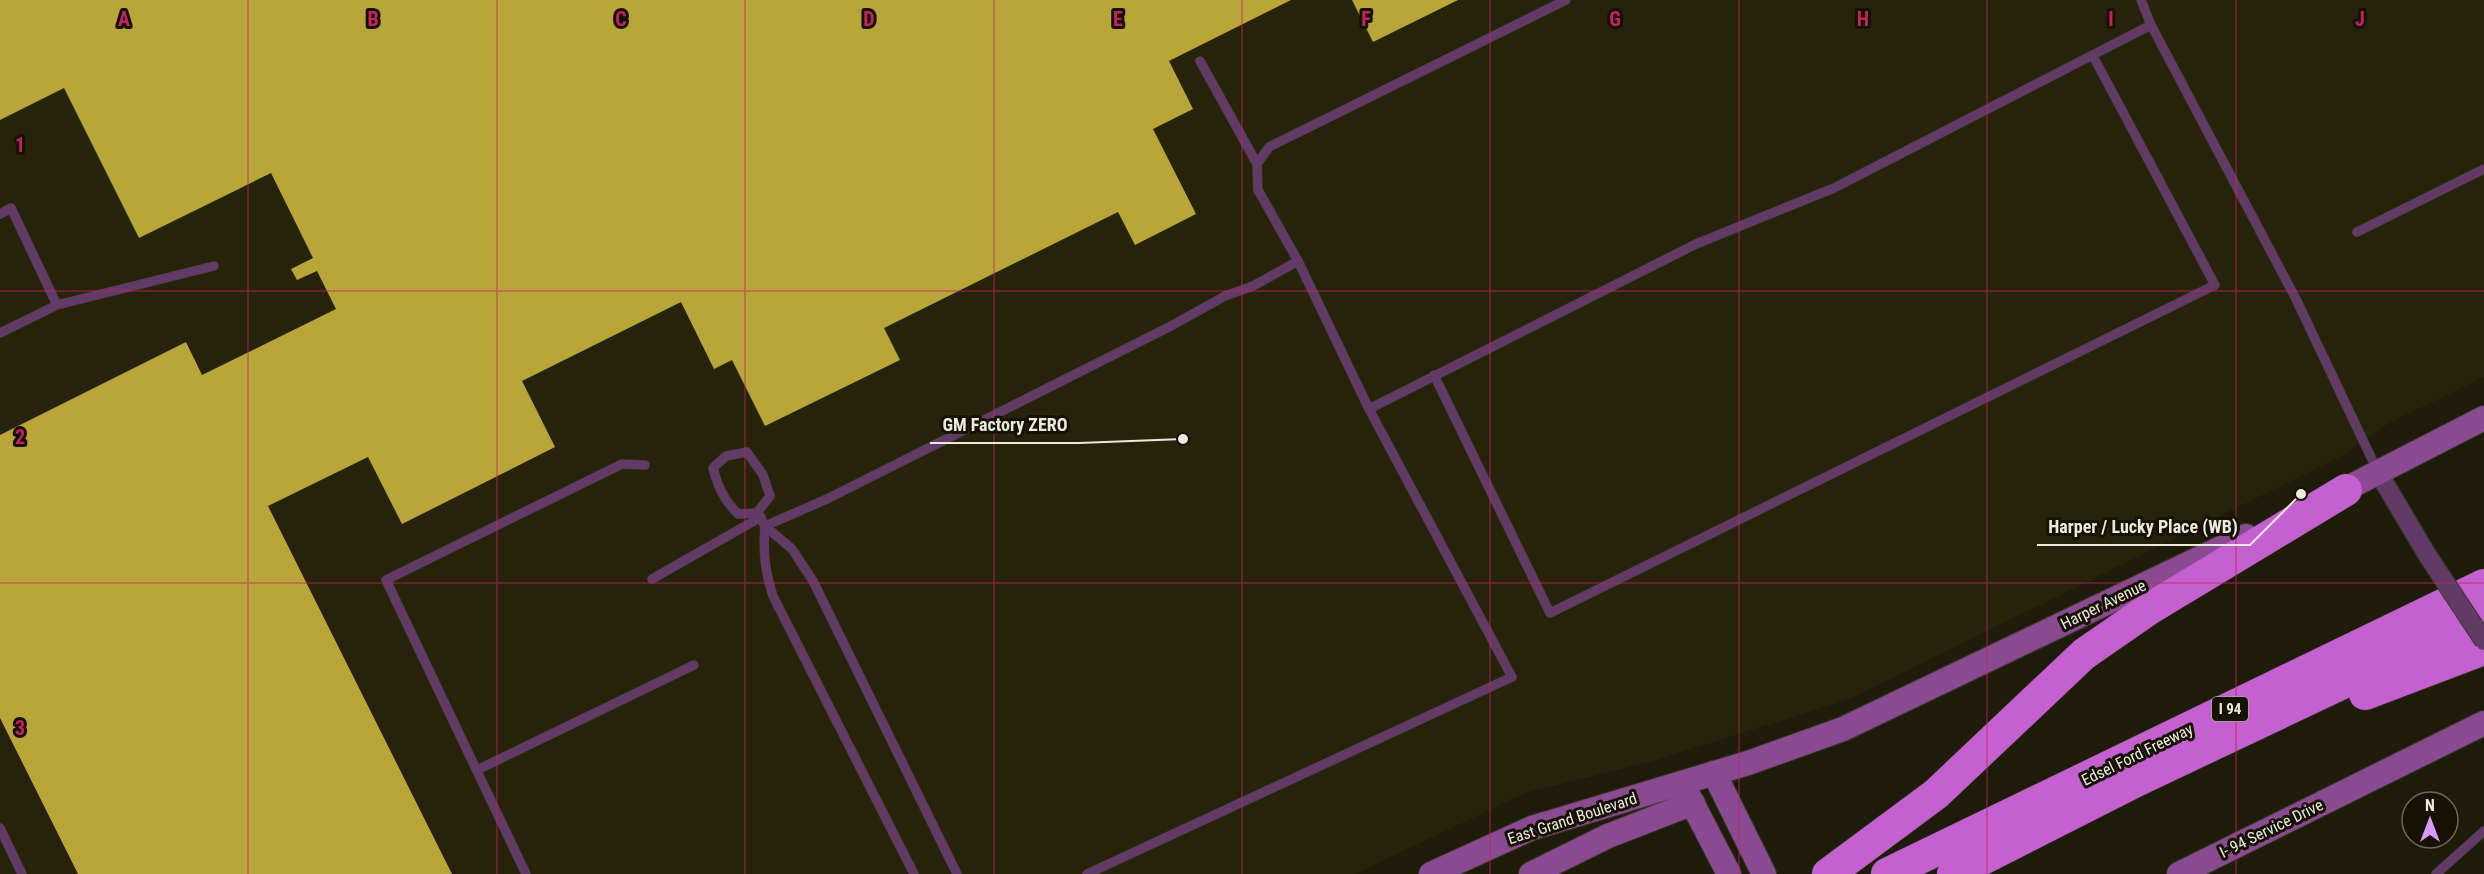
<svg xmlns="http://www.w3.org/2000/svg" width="2484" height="874" viewBox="0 0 2484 874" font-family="'Roboto Condensed',sans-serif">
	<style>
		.built { fill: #27230b }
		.building { fill: #b8a638 }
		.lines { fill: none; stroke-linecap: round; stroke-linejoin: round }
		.lane-casing { stroke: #3b3829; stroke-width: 10 }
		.street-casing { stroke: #3b3829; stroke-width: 20 }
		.secondary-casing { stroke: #3b3829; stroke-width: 26 }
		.highway-casing { stroke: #3b3829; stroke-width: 33 }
		.lane { stroke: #613b66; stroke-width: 9 }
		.street { stroke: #613b66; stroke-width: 18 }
		.secondary { stroke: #894a91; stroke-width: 24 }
		.highway { stroke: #c460d0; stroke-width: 32 }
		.street-bridge-casing { stroke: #3b3829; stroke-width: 20; stroke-linecap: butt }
		.street-bridge { stroke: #613b66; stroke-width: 18 }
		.grid { fill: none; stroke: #c42262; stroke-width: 1.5; stroke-opacity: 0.55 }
		.labels { text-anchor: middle; stroke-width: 6; stroke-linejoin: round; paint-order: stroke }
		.shield { fill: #151204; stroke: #aca99e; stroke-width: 1.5 }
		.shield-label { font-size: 15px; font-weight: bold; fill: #eceae0 }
		.street-label { font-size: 16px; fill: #eceae0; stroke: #151204 }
		.grid-label { font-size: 20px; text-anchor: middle; font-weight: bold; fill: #c42262; stroke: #151204; stroke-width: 6; stroke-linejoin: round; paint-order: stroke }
		.leader { fill: none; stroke: #eceae0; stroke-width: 2 }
		.callout-dot { fill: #eceae0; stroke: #151204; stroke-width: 2 }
		.callout-label { font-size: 18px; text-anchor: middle; font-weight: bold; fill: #eceae0; stroke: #151204; stroke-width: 6; stroke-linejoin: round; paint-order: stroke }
	</style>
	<rect width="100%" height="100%" fill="#1e1b0b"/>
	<!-- built -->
	<polygon class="built" points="0,0 2484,0 2484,377 2389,423 2343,455 1850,699 1653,761 1525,793 1355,874 0,874"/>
	<!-- building -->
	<g class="building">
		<polygon points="0,0 1291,0 1169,61 1193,109 1153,129 1196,214 1135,245 1118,212 884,328 900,360 765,426 732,360 714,369 681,302 522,381 555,447 422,514 402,524 368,457 268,506 452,874 78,874 0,718 0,435 186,342 202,375 336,309 317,271 297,280 291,269 313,258 271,173 139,238 64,88 0,120"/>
		<polygon points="1352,0 1458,0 1373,42"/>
	</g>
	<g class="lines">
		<defs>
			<g id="lane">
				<polyline points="2141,0 2151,25 2296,299 2378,472"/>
				<polyline points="1200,61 1257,164"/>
				<polyline points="0,214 11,208 57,305"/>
				<polyline points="2357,232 2484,169"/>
				<polyline points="1298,261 1369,409 1696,244 1834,188 2151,25"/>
				<polyline points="0,333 57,305 214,266"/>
				<polyline points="1434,375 1550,613 2215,285 2093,56"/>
				<path d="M 747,452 L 763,475 L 770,496 L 757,513 L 738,514 C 724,500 718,487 713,468 L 726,456 Z"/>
				<polyline points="757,513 765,526 827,499 1171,326 1225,296 1253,286 1298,261 1258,190 1257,164 1269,147 1566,0"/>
				<polyline points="765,526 792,549 813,581 957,874"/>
				<path d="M 765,526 C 763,552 765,572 773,596 L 914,874"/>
				<polyline points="652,579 761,517"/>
				<polyline points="477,770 694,665"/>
				<polyline points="0,828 22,874"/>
				<polyline points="526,874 386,580 622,464 645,465"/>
				<polyline points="1087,874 1512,677 1369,409"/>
				<polyline points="2436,874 2484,831"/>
			</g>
			<polyline id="street" points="2378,472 2426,553"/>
			<g id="secondary">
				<polyline points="2332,496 2484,418"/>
				<polyline points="1714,773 1764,874"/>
				<polyline points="1686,791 1729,874"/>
				<polyline points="1431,874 1532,828 1748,763 1843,729 2246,536"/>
				<polyline points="1531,874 1608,836 1693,803"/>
				<polyline points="2179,874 2484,723"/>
			</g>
			<g id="highway">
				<polyline points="2365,694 2484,649"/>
				<polyline points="1828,874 1936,794 2084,654 2149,609 2346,490"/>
				<polyline points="1887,874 2484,585"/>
				<polyline points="1953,874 2136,781 2484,616"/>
			</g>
		</defs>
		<!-- lane casing -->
		<use href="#lane" class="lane-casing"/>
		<!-- street casing -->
		<use href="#street" class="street-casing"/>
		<!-- secondary casing -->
		<use href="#secondary" class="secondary-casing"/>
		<!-- highway casing -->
		<use href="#highway" class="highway-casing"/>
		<!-- lane -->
		<use href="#lane" class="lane"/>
		<!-- street -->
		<use href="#street" class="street"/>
		<!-- secondary -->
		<use href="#secondary" class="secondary"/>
		<!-- highway -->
		<use href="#highway" class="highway"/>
		<defs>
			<polyline id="street-bridge" points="2426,553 2484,641"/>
		</defs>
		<!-- street-bridge casing -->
		<use href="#street-bridge" class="street-bridge-casing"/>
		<!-- street-bridge -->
		<use href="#street-bridge" class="street-bridge"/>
	</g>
	<!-- grid -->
	<path class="grid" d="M 248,0 L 248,874M 497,0 L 497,874M 745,0 L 745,874M 994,0 L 994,874M 1242,0 L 1242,874M 1490,0 L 1490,874M 1739,0 L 1739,874M 1987,0 L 1987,874M 2236,0 L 2236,874M 0,291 L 2484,291M 0,583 L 2484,583"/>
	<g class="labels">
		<!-- shield labels -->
		<rect class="shield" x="2212" y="697" width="36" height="24" rx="4.5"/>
		<g class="shield-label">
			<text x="2230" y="714">I 94</text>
		</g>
		<!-- street labels -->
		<g class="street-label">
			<text transform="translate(2103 604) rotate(-26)" y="6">Harper Avenue</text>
			<text transform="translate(2137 754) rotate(-26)" y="6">Edsel Ford Freeway</text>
			<text transform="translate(1572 818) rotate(-18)" y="6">East Grand Boulevard</text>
			<text transform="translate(2271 828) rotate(-26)" y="6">I- 94 Service Drive</text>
		</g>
	</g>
	<g class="grid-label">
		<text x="124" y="26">A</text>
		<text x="373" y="26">B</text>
		<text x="621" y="26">C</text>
		<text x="869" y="26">D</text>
		<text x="1118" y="26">E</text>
		<text x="1366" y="26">F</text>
		<text x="1615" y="26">G</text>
		<text x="1863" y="26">H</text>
		<text x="2111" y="26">I</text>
		<text x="2360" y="26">J</text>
		<text x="20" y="152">1</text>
		<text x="20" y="444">2</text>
		<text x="20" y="735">3</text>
	</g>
	<!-- callouts -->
	<path class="leader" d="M1183 439L1079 443H930M2301 494L2250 545H2037"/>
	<g class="callout-dot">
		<circle cx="1183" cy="439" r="6"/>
		<circle cx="2301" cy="494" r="6"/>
	</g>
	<g class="callout-label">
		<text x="1005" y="431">GM Factory ZERO</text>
		<text x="2143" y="533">Harper / Lucky Place (WB)</text>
	</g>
	<!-- north arrow -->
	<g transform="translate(2430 820)"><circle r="28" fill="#151204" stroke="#6b685c" stroke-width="1.5"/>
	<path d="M0-4.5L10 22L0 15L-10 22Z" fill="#d79bf9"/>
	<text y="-9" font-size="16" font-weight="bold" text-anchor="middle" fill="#eceae0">N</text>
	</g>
</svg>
